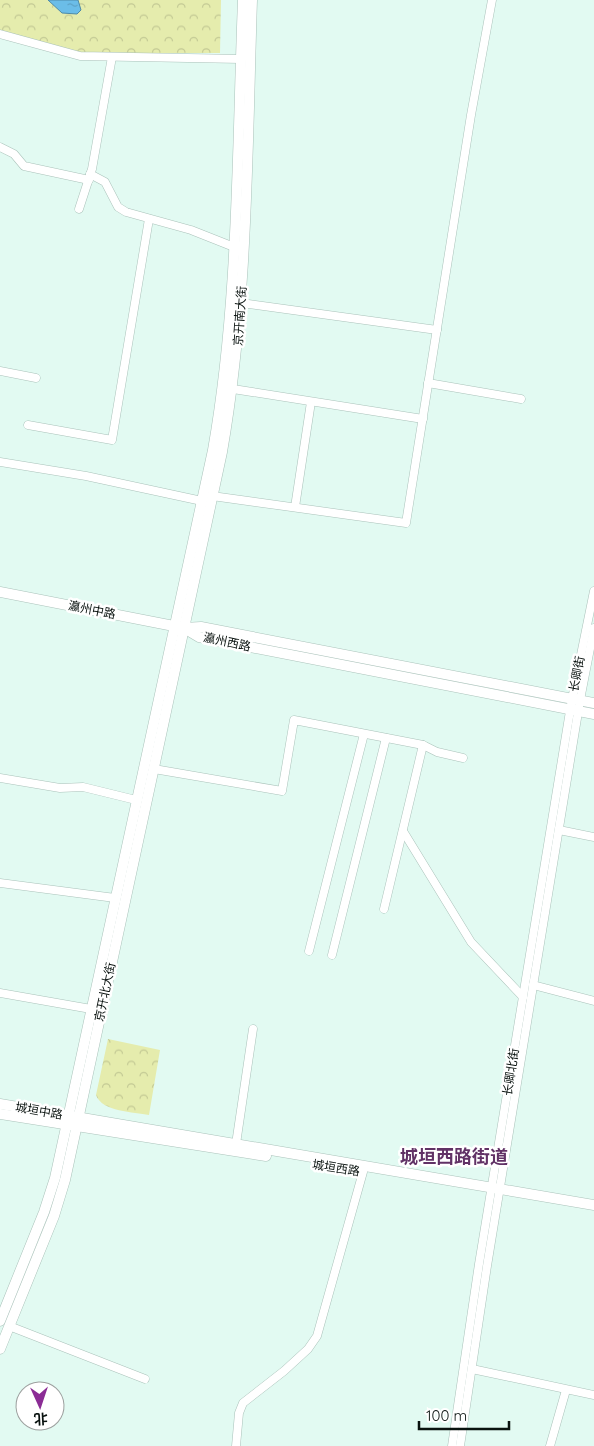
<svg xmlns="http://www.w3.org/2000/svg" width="594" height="1446" viewBox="0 0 594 1446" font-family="Quicksand,'Noto Sans SC',sans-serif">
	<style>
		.park { fill: url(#park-crowns) }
		.water { fill: url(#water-ripples); stroke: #4e8aa7 }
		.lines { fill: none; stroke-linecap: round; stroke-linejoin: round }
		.minor-casing { stroke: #aac2ba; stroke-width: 9 }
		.major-casing { stroke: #aac2ba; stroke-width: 11 }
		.minor { stroke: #fff; stroke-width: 8 }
		.major { stroke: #fff; stroke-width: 10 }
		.labels { text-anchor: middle; stroke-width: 5; stroke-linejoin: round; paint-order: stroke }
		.street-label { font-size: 12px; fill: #09120f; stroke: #fff }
		.district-label { font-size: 18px; font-weight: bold; fill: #613266; stroke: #fff }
	</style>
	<defs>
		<pattern id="park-crowns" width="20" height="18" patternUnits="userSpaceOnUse" patternTransform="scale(1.25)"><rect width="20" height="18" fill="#e5ecad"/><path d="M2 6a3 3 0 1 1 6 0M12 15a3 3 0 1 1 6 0" fill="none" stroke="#c3c994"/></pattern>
		<pattern id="water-ripples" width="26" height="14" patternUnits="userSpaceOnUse" patternTransform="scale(1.25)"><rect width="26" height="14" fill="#6bbde8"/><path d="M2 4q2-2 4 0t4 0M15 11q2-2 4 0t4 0" fill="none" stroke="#5ba1c6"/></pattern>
	</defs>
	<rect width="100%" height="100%" fill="#e2faf2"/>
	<!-- park -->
	<g class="park">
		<polygon points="0,0 221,0 220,53 76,53 0,30"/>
		<path d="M 108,1039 L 160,1050 L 149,1115 C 134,1112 102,1112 96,1095 Z"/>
	</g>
	<!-- water -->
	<polygon class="water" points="48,0 78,0 81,10 77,14 62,13"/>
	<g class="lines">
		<defs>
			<g id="minor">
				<polyline points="0,34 80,56 241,59"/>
				<polyline points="0,147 14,154 24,166 89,180"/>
				<polyline points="90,174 105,182 118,207 126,212 191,230 234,247"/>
				<polyline points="79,209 92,169 112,57"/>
				<polyline points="241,303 437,330"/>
				<polyline points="0,371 36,378"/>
				<polyline points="428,383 521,399"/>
				<polyline points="233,389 423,419"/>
				<polyline points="28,425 112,440 149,219"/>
				<polyline points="0,462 86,476 202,501"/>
				<polyline points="212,496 406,523 471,115 492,0"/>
				<polyline points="295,507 311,402"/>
				<polyline points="154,769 282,791 294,720 423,745 437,752 463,758"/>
				<polyline points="0,778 60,788 83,787 136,800"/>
				<polyline points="559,830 594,837"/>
				<polyline points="403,831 471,942 523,997"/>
				<polyline points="0,883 115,898"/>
				<polyline points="384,909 423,745"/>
				<polyline points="309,951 364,734"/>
				<polyline points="332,955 386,738"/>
				<polyline points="533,985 594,1001"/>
				<polyline points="0,993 91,1009"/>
				<polyline points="236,1144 253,1029"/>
				<polyline points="9,1326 145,1379"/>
				<polyline points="472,1369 594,1395"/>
				<polyline points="236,1446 239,1413 243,1403 284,1371 308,1349 317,1336 363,1172"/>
				<polyline points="452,1446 479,1264 572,699 594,591"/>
				<polyline points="460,1446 487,1266 580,700 594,628"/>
				<polyline points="550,1446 566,1390"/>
			</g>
			<g id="major">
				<polyline points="0,592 184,628 201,627 594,703"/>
				<polyline points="184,628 199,637 594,714"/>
				<polyline points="0,1104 594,1205"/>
				<polyline points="0,1114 266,1156"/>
				<path d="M 0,1321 L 44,1212 L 55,1178 L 213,450 C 239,302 237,150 243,0"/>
				<path d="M 0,1349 L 54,1216 L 65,1180 L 222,452 C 248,303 247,151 252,0"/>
			</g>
		</defs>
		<!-- minor casing -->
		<use href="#minor" class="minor-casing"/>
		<!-- major casing -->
		<use href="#major" class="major-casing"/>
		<!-- minor -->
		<use href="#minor" class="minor"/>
		<!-- major -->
		<use href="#major" class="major"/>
	</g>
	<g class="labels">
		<!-- street labels -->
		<g class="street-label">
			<text transform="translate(240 316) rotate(-86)" y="4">京开南大街</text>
			<text transform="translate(92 610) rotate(11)" y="4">瀛州中路</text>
			<text transform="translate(227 642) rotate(12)" y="4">瀛州西路</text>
			<text transform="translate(577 674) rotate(-79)" y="4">长卿街</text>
			<text transform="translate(105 992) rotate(-78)" y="4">京开北大街</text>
			<text transform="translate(511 1072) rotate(-81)" y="4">长卿北街</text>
			<text transform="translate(39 1111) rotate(10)" y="4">城垣中路</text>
			<text transform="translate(336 1168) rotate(9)" y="4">城垣西路</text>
		</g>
		<!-- district labels -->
		<g class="district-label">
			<text x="454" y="1163">城垣西路街道</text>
		</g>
	</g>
	<!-- north arrow -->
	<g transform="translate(40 1406) rotate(177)"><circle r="24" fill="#ffffff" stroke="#9da09f"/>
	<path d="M0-4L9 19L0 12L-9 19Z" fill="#8b2c95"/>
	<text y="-8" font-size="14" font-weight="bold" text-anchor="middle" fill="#09120f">北</text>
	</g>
	<!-- scale -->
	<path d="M419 1421v8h90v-8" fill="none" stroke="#09120f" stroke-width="2.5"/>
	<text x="426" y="1421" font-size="15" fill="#09120f" stroke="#ffffff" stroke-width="4" paint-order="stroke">100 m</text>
</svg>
